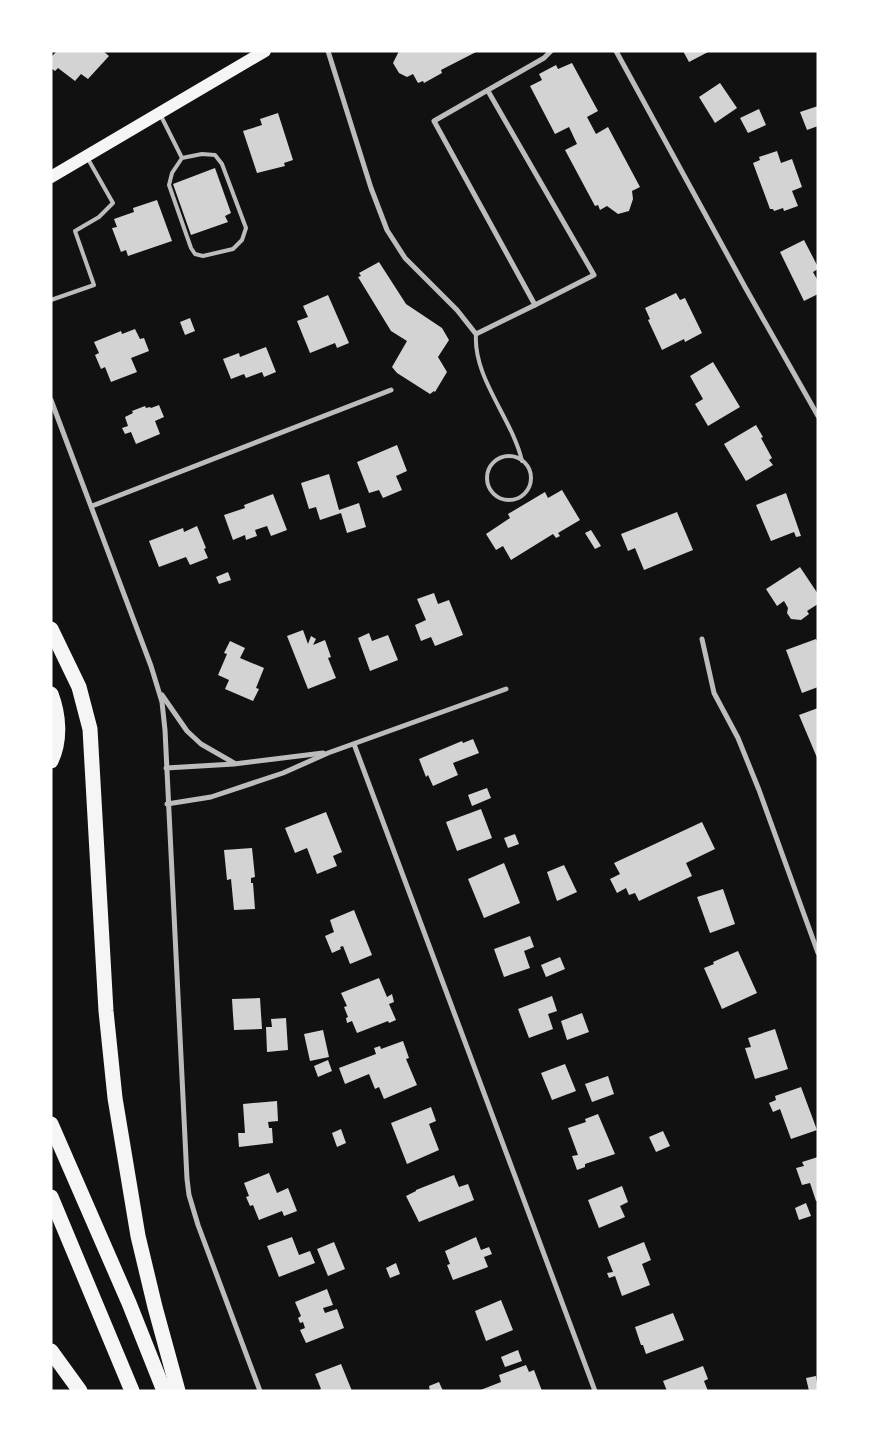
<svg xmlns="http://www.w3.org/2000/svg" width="869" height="1442" viewBox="0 0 869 1442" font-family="Lato,sans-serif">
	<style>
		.building { fill: #d3d3d3 }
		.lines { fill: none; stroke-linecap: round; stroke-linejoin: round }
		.service { stroke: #bcbcbc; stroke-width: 4 }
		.minor { stroke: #bcbcbc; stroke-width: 5 }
		.primary { stroke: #f5f5f5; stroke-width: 12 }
		.motorway { stroke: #f5f5f5; stroke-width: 15 }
	</style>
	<rect width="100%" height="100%" fill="#111"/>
	<!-- building -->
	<g class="building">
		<polygon points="57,51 103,51 109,56 88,79 81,74 75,81 58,68 55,71 51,68 51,57"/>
		<polygon points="399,51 478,51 441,70 442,73 424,83 423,81 418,83 413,74 407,77 399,73 393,63"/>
		<polygon points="683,51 710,51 689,62"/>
		<polygon points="572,63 598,111 587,117 596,134 608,127 640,187 632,191 633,199 629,211 618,214 607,206 600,210 598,205 595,206 565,150 577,144 569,127 555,134 530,86 542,80 539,74 556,65 558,69"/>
		<polygon points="720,83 737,108 715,123 699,97"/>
		<polygon points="818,106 818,126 807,130 800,112"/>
		<polygon points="759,109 766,125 748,133 740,118"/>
		<polygon points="278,113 293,160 284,163 285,166 257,173 243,131 262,125 260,119"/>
		<polygon points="777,151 781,163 792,159 802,187 792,191 798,206 784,211 783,208 774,211 773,209 770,209 753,163 760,160 759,157"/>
		<polygon points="215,168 231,213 225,216 228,222 191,235 173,184"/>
		<polygon points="157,200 172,241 128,256 126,250 121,252 112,228 117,227 114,219 134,212 133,208"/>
		<polygon points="804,240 818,267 818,269 813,272 818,281 818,294 804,301 780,252"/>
		<polygon points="379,262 406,304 442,328 449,340 438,357 447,372 435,392 434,391 430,394 397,373 392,367 407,341 391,331 358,277 361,276 359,273"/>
		<polygon points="676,293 680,300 685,298 702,333 685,342 684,339 662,350 648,320 650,319 645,308"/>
		<polygon points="328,295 349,343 337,348 335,343 310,353 297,321 308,317 303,306"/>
		<polygon points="190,318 195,331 185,335 180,322"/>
		<polygon points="135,329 140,339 144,338 149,351 131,358 137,372 111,382 105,367 101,369 95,355 99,353 94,342 121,331 122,334"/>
		<polygon points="266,347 276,372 264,377 262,372 246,378 244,374 231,379 223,359 239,353 240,357"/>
		<polygon points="713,362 740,407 708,426 695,404 703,399 690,376"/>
		<polygon points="159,405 164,417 155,421 160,434 136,444 131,432 125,434 122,428 128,426 125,417 133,413 132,411 145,406 146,408 150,407 151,408"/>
		<polygon points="756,425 763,437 761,438 772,458 769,460 773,465 746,481 724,444"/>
		<polygon points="397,445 407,471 396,476 402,490 383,498 379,490 369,493 357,462"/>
		<polygon points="329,474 339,510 359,503 366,527 347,533 341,513 320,520 316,507 309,509 301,483"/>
		<polygon points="562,490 580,520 558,533 560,536 556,538 553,534 511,560 503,546 496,550 486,534 510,518 508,514 545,492 548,498"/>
		<polygon points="786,493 801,536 796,537 794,532 771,541 756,505"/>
		<polygon points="273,494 287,530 271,536 267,526 255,530 257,536 246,540 245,535 233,540 224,515 245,508 244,505"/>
		<polygon points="677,512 693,550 644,570 635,548 628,551 621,534"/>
		<polygon points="197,526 206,548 204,549 208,558 190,565 186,557 159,567 149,541 183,528 184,532"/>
		<polygon points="591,530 601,546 595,549 585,533"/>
		<polygon points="800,567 818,594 818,604 807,611 809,614 801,620 791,619 787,613 788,608 784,601 777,606 766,589"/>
		<polygon points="228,572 231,580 219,584 216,577"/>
		<polygon points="434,593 438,604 449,600 463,635 435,646 431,637 421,641 415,625 426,620 417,599"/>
		<polygon points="303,630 308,644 311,636 316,639 313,645 325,640 331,657 328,658 336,678 308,689 287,636"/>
		<polygon points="369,633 372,641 388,635 398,660 370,671 358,638"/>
		<polygon points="816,639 818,643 818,687 802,693 786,650"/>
		<polygon points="230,641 245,648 240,658 264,668 256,688 259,689 253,701 225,689 229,680 218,675 227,654 224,653"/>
		<polygon points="818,708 818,760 799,715"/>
		<polygon points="473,739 479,753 453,763 458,775 433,786 428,775 426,777 419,759 462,741 463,743"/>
		<polygon points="487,788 491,798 472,806 468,795"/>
		<polygon points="481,809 492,838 457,851 446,822"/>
		<polygon points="326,812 342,852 333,856 337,866 317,874 307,848 295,853 285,828"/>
		<polygon points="702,822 715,849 686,863 692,876 639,901 635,893 629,895 626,888 617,893 610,879 620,874 614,863"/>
		<polygon points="515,834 519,844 508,848 504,838"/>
		<polygon points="252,848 255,877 251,878 251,883 253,883 255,909 234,910 231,879 227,880 224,850"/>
		<polygon points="504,863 520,903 484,918 468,879"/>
		<polygon points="564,865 577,892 557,901 547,872"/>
		<polygon points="723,889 735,924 710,933 697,897"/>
		<polygon points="354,910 372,955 350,964 343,946 340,947 341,949 332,953 325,936 334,932 330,920"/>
		<polygon points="530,936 534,947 524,951 530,968 504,977 494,949"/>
		<polygon points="738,951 757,993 722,1009 704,968 714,964 713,962"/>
		<polygon points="560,957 565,969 546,977 541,965"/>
		<polygon points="379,978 387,997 392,994 394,1002 389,1004 396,1020 389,1023 388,1021 357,1033 352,1021 347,1023 346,1018 348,1017 344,1007 347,1006 341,993"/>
		<polygon points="552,996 557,1011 548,1014 553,1029 529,1038 518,1009"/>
		<polygon points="260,998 262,1029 234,1030 232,999"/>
		<polygon points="582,1013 589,1032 567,1040 561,1021"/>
		<polygon points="286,1018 288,1050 267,1052 266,1027 272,1027 271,1019"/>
		<polygon points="775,1029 788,1069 755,1079 745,1048 751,1047 748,1038"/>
		<polygon points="323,1030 329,1057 310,1061 304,1034"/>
		<polygon points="403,1041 409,1058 406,1059 417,1085 384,1099 379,1087 375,1089 369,1074 345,1084 339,1068 376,1054 374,1048 380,1046 381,1049"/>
		<polygon points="328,1060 332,1071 318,1077 314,1066"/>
		<polygon points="565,1064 576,1091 552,1100 541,1073"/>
		<polygon points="608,1076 614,1094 592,1102 585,1084"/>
		<polygon points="801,1087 817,1130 791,1139 780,1109 773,1112 769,1103 776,1100 775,1096"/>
		<polygon points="277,1101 278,1121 268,1122 269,1128 272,1128 273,1143 239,1147 238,1133 245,1133 243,1104"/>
		<polygon points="431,1107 436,1121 429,1124 439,1150 407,1164 391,1123"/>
		<polygon points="598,1114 615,1154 585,1164 585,1167 577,1170 572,1156 578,1155 568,1128 586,1122 585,1119"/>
		<polygon points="341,1129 346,1143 337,1147 332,1133"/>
		<polygon points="663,1131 670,1146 656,1152 649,1137"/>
		<polygon points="818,1157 818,1201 816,1201 810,1183 802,1185 796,1168 804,1166 802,1162"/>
		<polygon points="269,1173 277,1193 288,1188 297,1211 284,1216 282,1211 259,1220 253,1205 250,1206 246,1197 249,1196 244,1183"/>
		<polygon points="454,1175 459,1187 468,1184 474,1200 419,1222 406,1196 416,1191 416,1190"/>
		<polygon points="622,1186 628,1202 620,1206 625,1217 599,1228 588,1200"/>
		<polygon points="806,1203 811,1216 799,1220 795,1208"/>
		<polygon points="292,1237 299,1255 310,1251 315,1263 279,1277 267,1246"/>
		<polygon points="476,1237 481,1250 489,1247 492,1254 484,1257 488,1267 453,1280 447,1265 450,1264 445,1251"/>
		<polygon points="334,1242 345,1269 328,1276 317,1249"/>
		<polygon points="644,1242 651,1260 642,1264 650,1285 622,1296 615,1276 609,1278 607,1273 613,1272 607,1257"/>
		<polygon points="396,1263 400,1274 390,1278 386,1268"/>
		<polygon points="327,1289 333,1305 323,1308 325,1313 337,1309 344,1328 306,1343 300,1330 305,1328 303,1322 300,1323 298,1318 301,1316 295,1302"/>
		<polygon points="501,1300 513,1330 486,1341 475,1311"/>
		<polygon points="673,1313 684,1340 646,1354 643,1345 641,1345 635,1327"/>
		<polygon points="518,1350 522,1361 505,1367 501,1357"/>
		<polygon points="341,1364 352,1391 318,1391 321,1389 315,1374"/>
		<polygon points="526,1365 529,1372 534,1370 542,1391 478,1391 501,1382 499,1375"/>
		<polygon points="703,1366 708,1379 704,1381 708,1391 667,1391 663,1381"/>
		<polygon points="816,1376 818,1391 809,1391 806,1378"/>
		<polygon points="439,1382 443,1391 430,1391 429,1386"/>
	</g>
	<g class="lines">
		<!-- service -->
		<g class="service">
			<polyline points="161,116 182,158 172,173 169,185 191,248 195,254 203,256 233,249 242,240 246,228 222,164 215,155 202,154 182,158"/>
			<polyline points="51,300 94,285 75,231 99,217 113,203 88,159"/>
			<path d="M 476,334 C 473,378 512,418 522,461"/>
			<circle cx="509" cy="478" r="22"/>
		</g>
		<!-- minor -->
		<g class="minor">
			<polyline points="328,51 371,188 387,230 405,258 457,310 476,334 535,305"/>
			<polyline points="616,51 745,287 818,416"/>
			<polyline points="488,91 594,275 535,305 434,121 544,58 551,51"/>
			<polyline points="51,400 151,666 162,702 165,730 187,1179 189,1195 198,1225 260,1391"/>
			<polyline points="92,506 391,390"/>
			<polyline points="702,639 714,693 738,738 759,790 818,953"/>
			<polyline points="162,695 187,731 201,744 234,763"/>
			<polyline points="354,744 595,1391"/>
			<polyline points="166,768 234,764 323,753"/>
			<polyline points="167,804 211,797 283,773 328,753 506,689"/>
		</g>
		<!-- primary -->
		<polyline class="primary" points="51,177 265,51"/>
		<!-- motorway -->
		<g class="motorway">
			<polyline points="51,629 79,687 90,729 106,1011 115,1098 138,1236 155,1307 178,1391"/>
			<path d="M 51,694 C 59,715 61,740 51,761"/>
			<polyline points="51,1124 129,1303 164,1391"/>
			<polyline points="51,1197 132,1391"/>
			<polyline points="51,1351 80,1391"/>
		</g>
	</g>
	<!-- border -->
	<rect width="869" height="1442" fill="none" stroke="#ffffff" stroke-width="105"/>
</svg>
